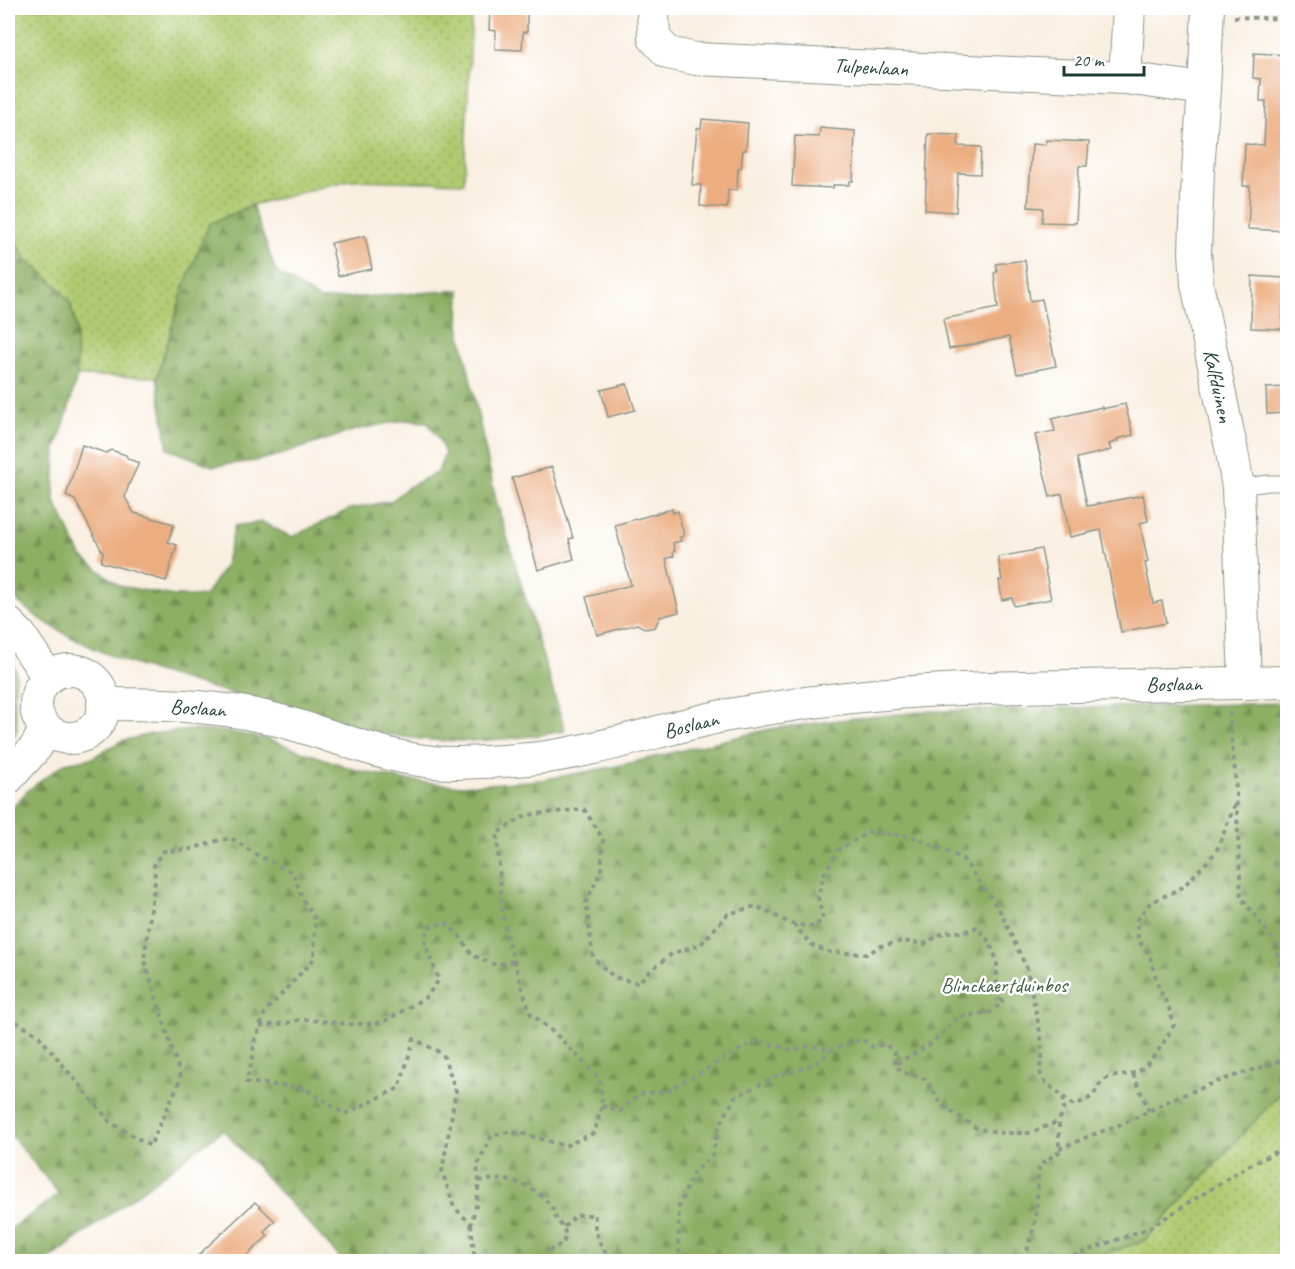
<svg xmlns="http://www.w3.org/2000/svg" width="1295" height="1269" viewBox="0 0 1295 1269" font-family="Caveat,sans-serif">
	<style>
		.grass { fill: url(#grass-dots); stroke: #688452; stroke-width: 1.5 }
		.forest { fill: url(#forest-firs); stroke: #56764c; stroke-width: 1.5 }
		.building { fill: #ecad81 }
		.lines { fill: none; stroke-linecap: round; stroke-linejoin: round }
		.lane-casing { stroke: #8c968a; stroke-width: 17 }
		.street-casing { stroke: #8c968a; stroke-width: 34 }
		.path { stroke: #8c968a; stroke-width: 4; stroke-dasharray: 4.5 4.5; stroke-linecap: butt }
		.lane { stroke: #fff; stroke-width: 15 }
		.street { stroke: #fff; stroke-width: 32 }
		.labels { text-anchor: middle; stroke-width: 5; stroke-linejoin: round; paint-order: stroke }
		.street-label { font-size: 21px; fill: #1f3d34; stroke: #fff }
		.park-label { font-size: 21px; fill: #436043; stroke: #fff }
	</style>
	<defs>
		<pattern id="grass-dots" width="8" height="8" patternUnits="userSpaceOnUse" patternTransform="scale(1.5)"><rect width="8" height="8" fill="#b0cb71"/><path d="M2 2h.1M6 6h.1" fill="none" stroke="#8fa65e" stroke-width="1.8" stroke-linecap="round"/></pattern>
		<pattern id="forest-firs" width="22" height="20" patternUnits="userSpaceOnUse" patternTransform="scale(1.5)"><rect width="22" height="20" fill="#8caf63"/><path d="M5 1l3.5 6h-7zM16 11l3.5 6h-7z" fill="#729052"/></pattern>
	</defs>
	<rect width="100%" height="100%" fill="#fff"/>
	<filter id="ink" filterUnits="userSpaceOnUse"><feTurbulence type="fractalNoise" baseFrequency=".0167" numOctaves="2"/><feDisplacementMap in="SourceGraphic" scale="12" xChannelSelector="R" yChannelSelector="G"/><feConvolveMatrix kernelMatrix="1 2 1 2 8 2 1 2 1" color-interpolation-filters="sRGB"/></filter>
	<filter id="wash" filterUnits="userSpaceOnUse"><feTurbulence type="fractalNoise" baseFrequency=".008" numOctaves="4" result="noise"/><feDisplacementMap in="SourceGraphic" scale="24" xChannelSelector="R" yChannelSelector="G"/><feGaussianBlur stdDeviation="1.35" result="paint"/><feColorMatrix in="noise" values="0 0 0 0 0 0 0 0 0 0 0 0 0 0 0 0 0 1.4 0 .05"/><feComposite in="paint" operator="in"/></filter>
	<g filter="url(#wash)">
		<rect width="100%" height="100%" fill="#f9efe1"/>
		<!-- grass -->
		<g class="grass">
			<polygon points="8,8 472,8 464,183 349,180 252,205 210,224 184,287 157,377 77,376 76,328 59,288 25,258 8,227"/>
			<polygon points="1287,1086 1287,1261 1077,1262 1144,1241"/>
		</g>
		<!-- forest -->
		<g class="forest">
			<path d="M 252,205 L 276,272 L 321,300 L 460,290 L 459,325 L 496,500 L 565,731 C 527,737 492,742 452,741 C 390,740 329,720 269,704 C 188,681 101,663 32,613 C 23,607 15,599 8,592 L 8,227 L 25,258 L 59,288 L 71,304 L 76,328 L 77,376 L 68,411 L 56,449 L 54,499 L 81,556 L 120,586 L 174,596 L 205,596 L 225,566 L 235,526 L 262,522 L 292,537 L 350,509 L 391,501 L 407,488 L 438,472 L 445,453 L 438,437 L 427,422 L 405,420 L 355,430 L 280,455 L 255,461 L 213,466 L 168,449 L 157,377 L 184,287 L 209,224 Z"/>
			<path d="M 8,654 C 21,675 14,678 14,700 C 14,710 18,720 17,729 C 16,735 10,742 8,747 Z"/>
			<polygon points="1287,703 1287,1086 1144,1241 1077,1262 343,1261 223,1130 47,1261 8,1261 8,1231 59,1194 8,1131 8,813 27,791 65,763 92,758 121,741 151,734 189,730 221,731 264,738 356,770 403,780 462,786 541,780 617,766 770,729 855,718 932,711"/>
		</g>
		<g id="blocks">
			<!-- building -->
			<g class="building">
				<polygon points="490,8 527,8 527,32 523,32 522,50 495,49 496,31 489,30"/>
				<polygon points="1254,53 1287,55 1287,231 1248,229 1250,186 1243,186 1245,144 1264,145 1266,101 1260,101 1261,79 1253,78"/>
				<polygon points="702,119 748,123 746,150 743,150 741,167 738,169 737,190 728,189 727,208 700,206 701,185 692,185 697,128 701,128"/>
				<polygon points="820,128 855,131 853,181 850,181 849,185 833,185 833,188 792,186 795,136 819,137"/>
				<polygon points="928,134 959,135 958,146 981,147 980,174 958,173 956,212 925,210"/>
				<polygon points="1046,140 1089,142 1087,166 1079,166 1076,223 1042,222 1043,208 1028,207 1032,144 1046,145"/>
				<polygon points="365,236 372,269 338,276 331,243"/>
				<polygon points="1025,260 1030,301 1042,299 1056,366 1017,374 1009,337 949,349 943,319 998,308 994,273 997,272 996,264"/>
				<polygon points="1252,276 1285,278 1284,281 1287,281 1287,307 1283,306 1282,329 1251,328"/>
				<polygon points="627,384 635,410 608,417 601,390"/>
				<polygon points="1287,387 1287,413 1267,414 1266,388"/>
				<polygon points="1125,404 1133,435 1117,439 1118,441 1109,444 1111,450 1077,458 1087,506 1143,495 1148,521 1140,523 1148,562 1145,563 1153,603 1162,601 1166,623 1121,632 1101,530 1070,537 1062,494 1050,497 1035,435 1055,431 1052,419 1102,407 1102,409"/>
				<polygon points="82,445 106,453 111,450 126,455 128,459 139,463 129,484 125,497 134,513 174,524 168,542 177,545 166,581 101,562 103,553 75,500 66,496"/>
				<polygon points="552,467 573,538 569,539 574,559 538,570 512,478"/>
				<polygon points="672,509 673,513 678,511 684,536 680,537 681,541 673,543 675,551 673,552 674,556 666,559 679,612 660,617 655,627 646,629 637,624 597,635 586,597 631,585 615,525"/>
				<polygon points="1041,549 1051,599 1014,606 1012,598 1002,600 999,580 1002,580 998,557"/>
				<polygon points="255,1202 275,1221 264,1231 268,1236 240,1262 191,1262"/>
			</g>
		</g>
	</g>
	<g filter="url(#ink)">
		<use href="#blocks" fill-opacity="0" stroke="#8c968a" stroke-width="1.5"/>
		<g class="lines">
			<defs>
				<polyline id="lane" points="1238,487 1269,483 1288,483"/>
				<g id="street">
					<polyline points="653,8 654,38 668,53 696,59 1125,78"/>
					<polyline points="1129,8 1125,78 1204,89"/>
					<polyline points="1208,8 1204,89 1198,171 1195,252 1197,284 1232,452 1238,487 1245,683"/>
					<polyline points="8,623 20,635 48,677"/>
					<circle cx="70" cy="704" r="34"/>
					<path d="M 103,704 C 156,704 214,705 265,717 C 329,731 390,764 457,763 C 489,762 522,761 553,756 C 611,747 666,728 723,716 C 753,711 783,706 813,702 C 900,690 988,687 1077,686 C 1147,685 1217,683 1288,682"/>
					<polyline points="8,778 36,747 46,728"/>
				</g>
			</defs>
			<!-- lane casing -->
			<use href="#lane" class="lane-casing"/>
			<!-- street casing -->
			<use href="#street" class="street-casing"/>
			<!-- path -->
			<g class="path">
				<polyline points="1234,17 1288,19"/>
				<polyline points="1230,712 1230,729 1235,771 1241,897 1274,941 1288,990"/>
				<polyline points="793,924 813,946 829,952 867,954 881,946 903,941 924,944 945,932 964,932 977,927 988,940 997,960 997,983 1002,1002 991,1012 958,1017 933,1042 896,1064"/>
				<polyline points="8,1017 38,1035 110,1122 150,1146 181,1078 144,958 155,881 154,863 164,851 191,849 217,841 231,838 257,855 293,873 302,898 315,919 314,959 265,1012 253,1046 254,1053 246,1082 304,1088 345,1114 399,1088 414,1039 443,1054 456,1091 442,1171 454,1207 471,1224 476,1206 479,1181 477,1166 492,1135 509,1132 525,1134 565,1146 594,1133 602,1106 600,1079 560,1038 530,1013 508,942 502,909 497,833 527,815 584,809 603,839 601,871 586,902 593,958 614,977 638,983 650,971 673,953 700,945 728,914 756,906 792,924 814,927 823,919 818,897 824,874 839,849 869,832 914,837 962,858 998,907 1027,969 1041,1037 1042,1057 1039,1071 1046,1083 1063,1096 1064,1108 1059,1121 1059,1152 1039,1165 1036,1218 1024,1262"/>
				<polyline points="260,1026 288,1023 302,1019 346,1024 368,1024 384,1022 426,997 439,980 425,944 427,927 446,923 459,935 472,955 496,965 514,961"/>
				<polyline points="1133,1074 1149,1111"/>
				<path d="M 1063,1097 L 1072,1104 C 1080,1103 1087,1101 1093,1095 C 1097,1090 1099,1084 1104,1080 C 1112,1075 1123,1076 1131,1074 C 1149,1070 1165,1040 1174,1025 L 1169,1008 L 1158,986 L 1149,953 L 1138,940 L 1137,920 L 1150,903 L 1183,887 L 1216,852 L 1236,802"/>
				<polyline points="602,1106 620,1111 640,1094 668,1091 757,1040 791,1050 808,1046 833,1049"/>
				<polyline points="1059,1149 1089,1136 1125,1123 1173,1099 1219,1081 1286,1059 1288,1048"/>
				<path d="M 479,1181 C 507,1176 536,1184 552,1208 C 555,1212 555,1218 558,1222 C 560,1224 563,1226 565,1228 L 564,1243 L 550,1250 L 543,1262"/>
				<polyline points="471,1224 475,1262"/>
				<path d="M 564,1227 L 577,1215 L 595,1215 C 593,1234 602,1257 622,1262"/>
				<polyline points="683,1262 678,1247 679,1207 693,1173 712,1156 719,1127 735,1097 779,1075 804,1068 818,1062 833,1049 862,1039 872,1047 885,1044 895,1053 895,1065 902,1072 925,1079 943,1106 978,1129 1004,1133 1031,1133 1059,1121"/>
				<polyline points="1056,1262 1149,1228 1246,1167 1288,1146"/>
			</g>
			<!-- lane -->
			<use href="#lane" class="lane"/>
			<!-- street -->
			<use href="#street" class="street"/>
		</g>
	</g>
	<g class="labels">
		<!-- street labels -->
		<g class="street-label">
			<text transform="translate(871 67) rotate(3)" y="7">Tulpenlaan</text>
			<text transform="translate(1218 386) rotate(78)" y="7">Kalfduinen</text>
			<text transform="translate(1174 684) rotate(-1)" y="7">Boslaan</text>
			<text transform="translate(198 708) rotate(4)" y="7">Boslaan</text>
			<text transform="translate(691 725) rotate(-14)" y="7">Boslaan</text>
		</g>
		<!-- park labels -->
		<g class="park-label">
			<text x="1004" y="992">Blinckaertduinbos</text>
		</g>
	</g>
	<!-- margin -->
	<rect width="1295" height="1269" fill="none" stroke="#fff" stroke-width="30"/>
	<!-- scale -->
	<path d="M1064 66v9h80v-9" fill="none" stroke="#1f3d34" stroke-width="3"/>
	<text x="1073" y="66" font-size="18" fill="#1f3d34" stroke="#ffffff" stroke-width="4.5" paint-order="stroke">20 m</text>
</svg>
